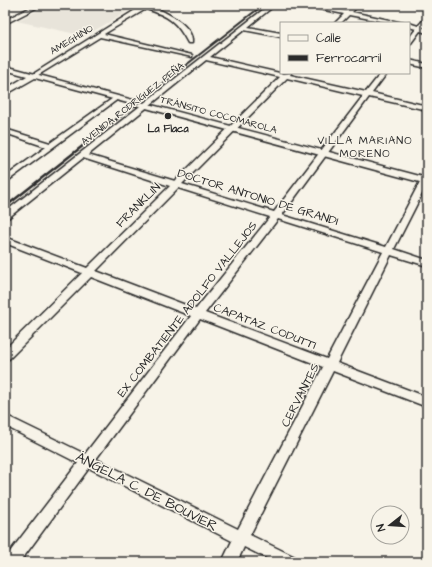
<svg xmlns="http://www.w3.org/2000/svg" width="432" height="567" viewBox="0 0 432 567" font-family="'Architects Daughter',sans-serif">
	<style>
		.built { fill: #e8e4da }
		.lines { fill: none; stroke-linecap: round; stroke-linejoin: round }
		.minor-casing { stroke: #2b2b2b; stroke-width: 3 }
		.tertiary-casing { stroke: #2b2b2b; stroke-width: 3 }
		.minor { fill: #f7f3e8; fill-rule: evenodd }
		.tertiary { fill: #f7f3e8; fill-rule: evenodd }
		.rail-far1 { stroke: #2b2b2b; stroke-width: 2 }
		.rail { stroke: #2b2b2b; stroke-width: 2.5 }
		.poi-dot { fill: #2b2b2b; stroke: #f7f3e8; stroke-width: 1.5 }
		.labels { text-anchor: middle; stroke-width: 3; stroke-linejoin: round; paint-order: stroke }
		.far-street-label { font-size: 10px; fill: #2b2b2b; stroke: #f7f3e8 }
		.far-poi-label { font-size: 10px; font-weight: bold; fill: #2b2b2b; stroke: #f7f3e8 }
		.far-neighbourhood-label { font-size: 11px; letter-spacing: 1px; fill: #2b2b2b; stroke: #f7f3e8 }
		.street-label { font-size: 12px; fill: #2b2b2b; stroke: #f7f3e8 }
		.near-street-label { font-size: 14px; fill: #2b2b2b; stroke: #f7f3e8 }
	</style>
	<rect width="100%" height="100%" fill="#f7f3e8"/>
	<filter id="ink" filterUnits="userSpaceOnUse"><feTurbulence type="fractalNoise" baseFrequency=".025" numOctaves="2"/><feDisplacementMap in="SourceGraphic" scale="8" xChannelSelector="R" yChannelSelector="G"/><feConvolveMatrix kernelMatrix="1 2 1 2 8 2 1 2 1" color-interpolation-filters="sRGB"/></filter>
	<g filter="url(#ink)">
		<!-- built -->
		<polygon class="built" points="48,5 109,5 130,10 85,36 17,21"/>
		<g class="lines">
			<defs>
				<g id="minor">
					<polygon points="35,5 42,5 5,24 5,20"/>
					<path d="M 139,5 L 151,5 L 150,6 C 164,11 194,25 192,43 L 188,43 C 177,22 169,16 146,9 L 104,34 L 192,55 L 192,57 L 100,37 L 35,77 L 30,76 L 140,7 Z"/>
					<path d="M 269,5 L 275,5 L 248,27 L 281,33 L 281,37 L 244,30 L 210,57 L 284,74 L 291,73 L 290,75 L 366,92 L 381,73 L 387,73 L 372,93 L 427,106 L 427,110 L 369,97 L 282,215 L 386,247 L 423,176 L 427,174 L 427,184 L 394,249 L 427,260 L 427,266 L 391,255 L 337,363 L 427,397 L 427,407 L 333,371 L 250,535 L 295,557 L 297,562 L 275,562 L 244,547 L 237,562 L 222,562 L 232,541 L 89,468 L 20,562 L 5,562 L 6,557 L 78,463 L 5,426 L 5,415 L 85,454 L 191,316 L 91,277 L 9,359 L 5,360 L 5,349 L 82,273 L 5,243 L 5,237 L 87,268 L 170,186 L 83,158 L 8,218 L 5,219 L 5,212 ZM 206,60 L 280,77 L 175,181 L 88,155 ZM 287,78 L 363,96 L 274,212 L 182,184 ZM 178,188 L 270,217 L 196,309 L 96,271 ZM 278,219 L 383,252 L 327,359 L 205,313 ZM 200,319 L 323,367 L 238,529 L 96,459 Z"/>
					<polygon points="300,5 312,5 346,11 353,5 359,5 352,12 403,23 391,23 349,15 341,23 335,23 344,14"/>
					<polygon points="427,16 427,22 423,28 427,29 427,33 420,31 411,43 409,44 409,38 416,29 409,27 409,23 418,26"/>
					<polygon points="409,60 427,64 427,68 409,64"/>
					<polygon points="116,96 118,97 118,99 5,183 5,177 46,147 5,133 5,129 50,143"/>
				</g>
				<polygon id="tertiary" points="5,66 427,178 427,184 35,78 5,95 5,89 27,76 5,70"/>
			</defs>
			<!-- minor casing -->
			<use href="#minor" class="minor-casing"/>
			<!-- tertiary casing -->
			<use href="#tertiary" class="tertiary-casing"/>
			<!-- minor -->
			<use href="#minor" class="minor"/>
			<!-- tertiary -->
			<use href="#tertiary" class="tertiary"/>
			<!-- rail-far1 -->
			<polyline class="rail-far1" points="149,94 263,5"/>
			<!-- rail -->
			<polyline class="rail" points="5,207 150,93"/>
		</g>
	</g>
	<!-- markers -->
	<circle class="poi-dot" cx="168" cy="116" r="4"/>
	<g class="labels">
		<!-- far-street labels -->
		<g class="far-street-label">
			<text transform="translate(71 39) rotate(-31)" y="4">AMEGHINO</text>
			<text transform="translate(132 103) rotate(-38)" y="4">AVENIDA RODRÍGUEZ PEÑA</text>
			<text transform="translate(219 114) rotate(15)" y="4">TRÁNSITO COCOMAROLA</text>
		</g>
		<!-- far-poi labels -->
		<g class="far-poi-label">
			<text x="168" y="132">La Flaca</text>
		</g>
		<!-- far-neighbourhood labels -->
		<g class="far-neighbourhood-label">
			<text x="365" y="144">VILLA MARIANO<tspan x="365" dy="13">MORENO</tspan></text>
		</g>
		<!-- street labels -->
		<g class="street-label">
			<text transform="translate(258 197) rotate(17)" y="4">DOCTOR ANTONIO DE GRANDI</text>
			<text transform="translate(138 205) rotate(-45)" y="4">FRANKLIN</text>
			<text transform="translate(187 309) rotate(-52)" y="4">EX COMBATIENTE ADOLFO VALLEJOS</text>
			<text transform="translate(265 326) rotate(21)" y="4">CAPATAZ CODUTTI</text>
			<text transform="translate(300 395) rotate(-63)" y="4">CERVANTES</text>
		</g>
		<!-- near-street labels -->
		<g class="near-street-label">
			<text transform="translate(147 491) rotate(27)" y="5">ÁNGELA C. DE BOUVIER</text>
		</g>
	</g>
	<!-- margin -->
	<rect width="432" height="567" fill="none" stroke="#f7f3e8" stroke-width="20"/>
	<rect x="10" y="10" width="412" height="547" fill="none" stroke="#2b2b2b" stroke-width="1.5" filter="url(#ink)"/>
	<!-- legend -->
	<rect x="280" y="22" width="130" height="52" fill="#f7f3e8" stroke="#a5a39c"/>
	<rect x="288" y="35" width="20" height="6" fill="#f7f3e8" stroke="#a5a39c"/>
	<text x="316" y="42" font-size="12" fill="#2b2b2b">Calle</text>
	<rect x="288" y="55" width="20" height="6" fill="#2b2b2b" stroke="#a5a39c"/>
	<text x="316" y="62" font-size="12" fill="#2b2b2b">Ferrocarril</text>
	<!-- north arrow -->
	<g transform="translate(390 525) rotate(253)"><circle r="19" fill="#f7f3e8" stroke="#a5a39c"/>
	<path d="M0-3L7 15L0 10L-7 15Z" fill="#2b2b2b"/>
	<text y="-6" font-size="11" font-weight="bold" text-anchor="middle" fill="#2b2b2b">N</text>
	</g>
</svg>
